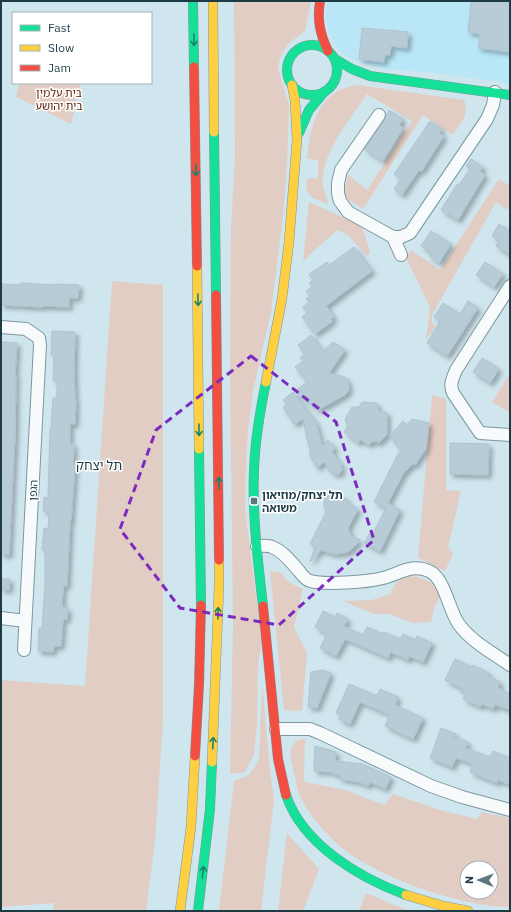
<svg xmlns="http://www.w3.org/2000/svg" width="511" height="912" viewBox="0 0 511 912" font-family="'IBM Plex Sans','Noto Sans Hebrew',sans-serif">
	<style>
		.built { fill: #b9e7f7 }
		.green { fill: #e2cdc4; fill-rule: evenodd }
		.building { fill: #b8ccd8; stroke: #afc3cf; filter: url(#shadow) }
		.lines { fill: none; stroke-linecap: round; stroke-linejoin: round }
		.street-casing { stroke: #7e969f; stroke-width: 14 }
		.fast-casing { stroke: #7e969f; stroke-width: 10 }
		.slow-casing { stroke: #7e969f; stroke-width: 10 }
		.jam-casing { stroke: #7e969f; stroke-width: 10 }
		.street { stroke: #f8fbfc; stroke-width: 12 }
		.fast { stroke: #16e098; stroke-width: 9 }
		.slow { stroke: #ffcf43; stroke-width: 9 }
		.jam { stroke: #f24e42; stroke-width: 9 }
		.oneway { stroke: #1a856a }
		.marked { fill: none; stroke: #7b2cbf; stroke-width: 3; stroke-dasharray: 8 5; stroke-linejoin: round }
		.poi-dot { fill: #5b7780; stroke: #fff; stroke-width: 1.5 }
		.labels { text-anchor: middle; stroke-width: 3; stroke-linejoin: round; paint-order: stroke }
		.park-label { font-size: 11px; fill: #5b1c00; stroke: #fff }
		.street-label { font-size: 11px; fill: #1d3b45; stroke: #fff }
		.poi-label { font-size: 11px; font-weight: bold; fill: #1d3b45; stroke: #fff; text-anchor: start }
		.quarter-label { font-size: 13px; fill: #1d3b45; stroke: #fff }
	</style>
	<defs>
		<filter id="shadow"><feDropShadow dx="3.5" dy="3.5" stdDeviation="2" flood-color="#0004"/></filter>
	</defs>
	<rect width="100%" height="100%" fill="#cfe6ee"/>
	<!-- built -->
	<polygon class="built" points="328,1 510,1 510,84 494,81 433,73 379,68 351,59 343,54 336,45 328,28 325,16"/>
	<!-- green -->
	<g class="green">
		<polygon points="234,1 311,1 305,31 288,44 280,57 278,69 289,105 287,164 283,217 271,312 253,391 248,429 246,460 245,510 262,642 258,663 257,724 254,755 245,772 230,774 233,624 230,373 231,228 235,156"/>
		<polygon points="19,83 81,83 71,124 16,97"/>
		<path d="M 357,85 L 464,100 C 470,116 461,122 453,135 L 423,115 L 363,209 L 349,200 L 343,195 L 348,175 L 367,190 L 412,121 L 367,94 C 350,121 320,152 323,186 C 324,192 327,198 328,204 L 313,198 L 306,191 L 307,179 L 318,178 L 318,160 L 307,159 C 309,134 315,101 342,89 C 347,87 352,86 357,85 Z"/>
		<polygon points="499,179 510,186 510,206 507,210 496,202 432,315 432,323 436,326 426,340 430,307 406,258 411,250 440,270"/>
		<polygon points="309,202 362,226 370,252 367,256 348,235 337,230 303,261"/>
		<polygon points="112,281 163,285 163,722 155,841 146,911 53,911 54,903 1,907 1,680 85,686"/>
		<polygon points="510,373 510,413 492,402"/>
		<polygon points="432,395 446,399 446,490 461,491 448,547 453,554 445,571 418,558"/>
		<polygon points="270,571 280,572 290,583 303,589 294,627 307,653 302,711 284,710"/>
		<path d="M 407,576 C 425,577 434,581 440,598 L 435,606 L 431,622 L 413,623 L 389,614 L 374,614 L 343,601 L 372,600 L 390,594 C 394,585 397,580 407,576 Z"/>
		<polygon points="262,682 270,770 274,800 261,911 219,911 234,781 249,775 259,760"/>
		<path d="M 305,738 L 304,782 L 346,790 L 384,805 L 393,794 L 440,810 L 477,819 L 482,812 L 510,818 L 510,907 C 462,907 379,878 342,848 C 327,835 308,814 300,796 C 298,792 297,786 296,781 C 294,773 289,757 291,748 C 292,746 295,743 296,741 ZM 467,868 L 491,868 L 491,892 L 467,892 Z"/>
		<polygon points="287,833 319,869 303,911 278,911"/>
		<polygon points="366,893 409,911 359,911"/>
	</g>
	<!-- building -->
	<g class="building">
		<polygon points="471,1 510,1 510,52 478,48 480,34 468,32"/>
		<polygon points="362,28 408,32 407,48 391,46 390,55 385,55 384,62 359,59"/>
		<polygon points="389,110 403,119 399,125 403,128 383,161 364,149 385,119"/>
		<polygon points="430,121 442,129 439,133 444,136 421,172 419,170 402,195 394,189 401,179 394,174"/>
		<polygon points="471,159 483,167 480,171 485,175 458,220 441,210 457,184 459,185 470,169 466,166"/>
		<polygon points="499,224 510,231 510,255 496,246 499,241 492,236"/>
		<polygon points="431,231 451,244 439,263 429,256 432,253 421,246"/>
		<polygon points="354,247 372,271 326,306 334,317 330,319 333,321 315,334 302,317 307,313 303,307 309,302 306,299 310,296 306,291 312,287 309,283 313,280 309,274 327,262 329,265"/>
		<polygon points="485,262 503,274 494,287 476,275"/>
		<polygon points="21,283 54,285 54,284 79,285 78,298 69,298 69,307 43,306 43,307 1,305 1,284 20,285"/>
		<polygon points="468,301 478,308 447,356 427,343 440,321 434,317 443,303 460,314"/>
		<polygon points="52,331 75,332 74,371 75,399 76,399 75,424 70,424 70,444 74,444 73,465 75,465 71,521 70,521 67,586 63,586 62,607 68,608 67,620 63,619 61,646 54,646 53,652 38,651 39,628 42,628 45,585 45,551 42,550 44,528 48,529 49,511 43,511 44,497 48,498 50,428 51,428 53,398 57,398 57,381 53,381 54,355 51,355"/>
		<polygon points="311,335 323,351 333,342 345,350 329,373 345,377 348,381 349,388 348,392 345,395 318,410 295,391 307,382 295,367 303,361 300,358 305,354 298,345"/>
		<polygon points="1,342 17,343 15,375 16,375 15,436 9,555 1,554"/>
		<polygon points="482,358 499,369 490,383 473,372"/>
		<polygon points="293,392 316,423 322,446 328,440 335,448 332,452 341,464 342,471 339,474 334,474 330,471 324,462 317,468 309,454 311,453 307,439 303,419 294,424 283,407 287,404 283,400"/>
		<polygon points="362,402 377,403 379,412 387,412 387,435 379,443 376,441 374,443 372,441 369,445 361,440 358,443 344,432 348,426 345,419 352,407 359,407"/>
		<polygon points="412,419 429,423 426,449 415,465 413,464 403,474 388,503 400,510 380,551 364,543 369,534 372,535 386,508 374,502 398,454 401,451 390,436 403,421 407,425"/>
		<polygon points="450,443 489,444 488,475 450,474"/>
		<polygon points="330,495 337,495 347,499 347,502 358,509 348,528 351,536 360,540 351,550 345,553 333,554 321,550 310,562 315,547 310,544 326,512 324,507 324,500 325,498"/>
		<polygon points="1,579 10,579 9,590 1,589"/>
		<polygon points="323,611 335,617 337,613 348,619 344,626 363,635 367,627 383,634 384,632 400,639 403,634 415,640 417,636 432,643 423,662 409,656 408,660 391,652 388,658 345,639 336,656 320,648 327,634 315,627"/>
		<polygon points="455,659 472,667 473,665 489,673 488,676 500,682 498,688 510,694 510,710 495,705 493,709 482,704 480,707 463,699 465,695 461,693 463,689 445,680"/>
		<polygon points="323,670 331,673 317,708 308,707 311,672"/>
		<polygon points="349,684 377,696 380,689 398,697 395,705 423,718 413,739 385,726 390,715 360,702 350,724 339,719 341,715 336,713"/>
		<polygon points="441,728 456,734 454,737 468,742 466,748 490,757 493,751 510,758 510,785 498,780 497,783 470,772 473,764 456,758 452,767 430,758"/>
		<polygon points="315,746 336,752 335,761 362,764 391,777 385,789 370,782 368,786 359,782 340,779 340,775 333,774 333,772 314,771"/>
	</g>
	<g class="lines">
		<defs>
			<g id="street">
				<polyline points="379,115 341,170 338,183 338,193 340,201 348,212 393,237 401,237 410,233 487,119 493,105 495,92"/>
				<polyline points="393,237 401,255"/>
				<path d="M 510,286 L 456,370 C 453,378 449,384 453,393 L 480,433 L 510,435"/>
				<polyline points="1,327 26,329 39,338 40,345 24,650"/>
				<path d="M 257,546 C 262,546 268,545 272,547 C 283,551 292,563 299,571 C 302,575 306,580 310,581 C 325,585 368,582 383,578 C 399,574 412,563 429,571 C 444,577 449,610 458,623 C 470,641 493,653 510,665"/>
				<polyline points="1,618 25,621"/>
				<polyline points="276,729 310,729 320,733 431,786 462,797 510,810"/>
			</g>
			<g id="fast">
				<polyline points="193,1 194,67"/>
				<circle cx="312" cy="70" r="25"/>
				<polyline points="335,59 352,69 370,76 510,95"/>
				<polyline points="214,132 216,295"/>
				<polyline points="299,133 309,110 324,92"/>
				<polyline points="199,449 201,605"/>
				<path d="M 263,606 C 258,561 252,515 254,470 C 255,440 260,411 266,382"/>
				<path d="M 286,795 C 303,845 360,878 406,895"/>
				<polyline points="198,911 210,809 212,762"/>
			</g>
			<g id="slow">
				<polyline points="213,1 214,132"/>
				<polyline points="197,266 199,449"/>
				<polyline points="266,382 282,299 289,242 297,140 295,100 292,85"/>
				<polyline points="212,762 219,586 219,560"/>
				<polyline points="406,895 443,906 468,911"/>
				<polyline points="180,911 191,827 195,756"/>
			</g>
			<g id="jam">
				<path d="M 320,1 C 317,20 320,34 328,51"/>
				<polyline points="194,67 197,266"/>
				<polyline points="216,295 219,560"/>
				<polyline points="263,606 278,759 286,795"/>
				<polyline points="195,756 199,685 201,605"/>
			</g>
		</defs>
		<!-- street casing -->
		<use href="#street" class="street-casing"/>
		<!-- fast casing -->
		<use href="#fast" class="fast-casing"/>
		<!-- slow casing -->
		<use href="#slow" class="slow-casing"/>
		<!-- jam casing -->
		<use href="#jam" class="jam-casing"/>
		<!-- street -->
		<use href="#street" class="street"/>
		<!-- fast -->
		<use href="#fast" class="fast"/>
		<!-- slow -->
		<use href="#slow" class="slow"/>
		<!-- jam -->
		<use href="#jam" class="jam"/>
	</g>
	<!-- one-way arrows -->
	<defs><path id="oneway-shaft" d="M-6 0H5M1.5-3L5.5 0L1.5 3" fill="none" stroke-width="1.6" stroke-linecap="round" stroke-linejoin="round"/></defs>
	<g class="oneway">
		<use href="#oneway-shaft" transform="translate(194 40) rotate(89)"/>
		<use href="#oneway-shaft" transform="translate(196 170) rotate(89)"/>
		<use href="#oneway-shaft" transform="translate(198 300) rotate(89)"/>
		<use href="#oneway-shaft" transform="translate(199 430) rotate(89)"/>
		<use href="#oneway-shaft" transform="translate(219 483) rotate(-91)"/>
		<use href="#oneway-shaft" transform="translate(218 613) rotate(-88)"/>
		<use href="#oneway-shaft" transform="translate(213 743) rotate(-87)"/>
		<use href="#oneway-shaft" transform="translate(203 872) rotate(-83)"/>
	</g>
	<!-- marked area -->
	<path class="marked" d="M 251,356 L 336,422 L 374,540 L 279,625 L 180,608 L 120,529 L 156,430 Z"/>
	<!-- markers -->
	<rect class="poi-dot" x="250" y="497" width="8" height="8" rx="2"/>
	<g class="labels">
		<!-- park labels -->
		<g class="park-label">
			<text x="59" y="97">בית עלמין<tspan x="59" dy="13">בית יהושע</tspan></text>
		</g>
		<!-- street labels -->
		<g class="street-label">
			<text transform="translate(33 490) rotate(-87)" y="4">הגפן</text>
		</g>
		<!-- poi labels -->
		<g class="poi-label">
			<text x="262" y="499">תל יצחק/מוזיאון<tspan x="262" dy="13">משואה</tspan></text>
		</g>
		<!-- quarter labels -->
		<g class="quarter-label">
			<text x="99" y="470">תל יצחק</text>
		</g>
	</g>
	<!-- border -->
	<rect width="511" height="912" fill="none" stroke="#1d3b45" stroke-width="4"/>
	<!-- legend -->
	<rect x="12" y="12" width="140" height="72" fill="#ffffff" stroke="#a5b1b5"/>
	<rect x="20" y="25" width="20" height="6" fill="#16e098" stroke="#a5b1b5"/>
	<text x="48" y="32" font-size="12" fill="#1d3b45">Fast</text>
	<rect x="20" y="45" width="20" height="6" fill="#ffcf43" stroke="#a5b1b5"/>
	<text x="48" y="52" font-size="12" fill="#1d3b45">Slow</text>
	<rect x="20" y="65" width="20" height="6" fill="#f24e42" stroke="#a5b1b5"/>
	<text x="48" y="72" font-size="12" fill="#1d3b45">Jam</text>
	<!-- north arrow -->
	<g transform="translate(479 880) rotate(271)"><circle r="19" fill="#ffffff" stroke="#a5b1b5"/>
	<path d="M0-3L7 15L0 10L-7 15Z" fill="#5b7780"/>
	<text y="-6" font-size="11" font-weight="bold" text-anchor="middle" fill="#1d3b45">N</text>
	</g>
</svg>
